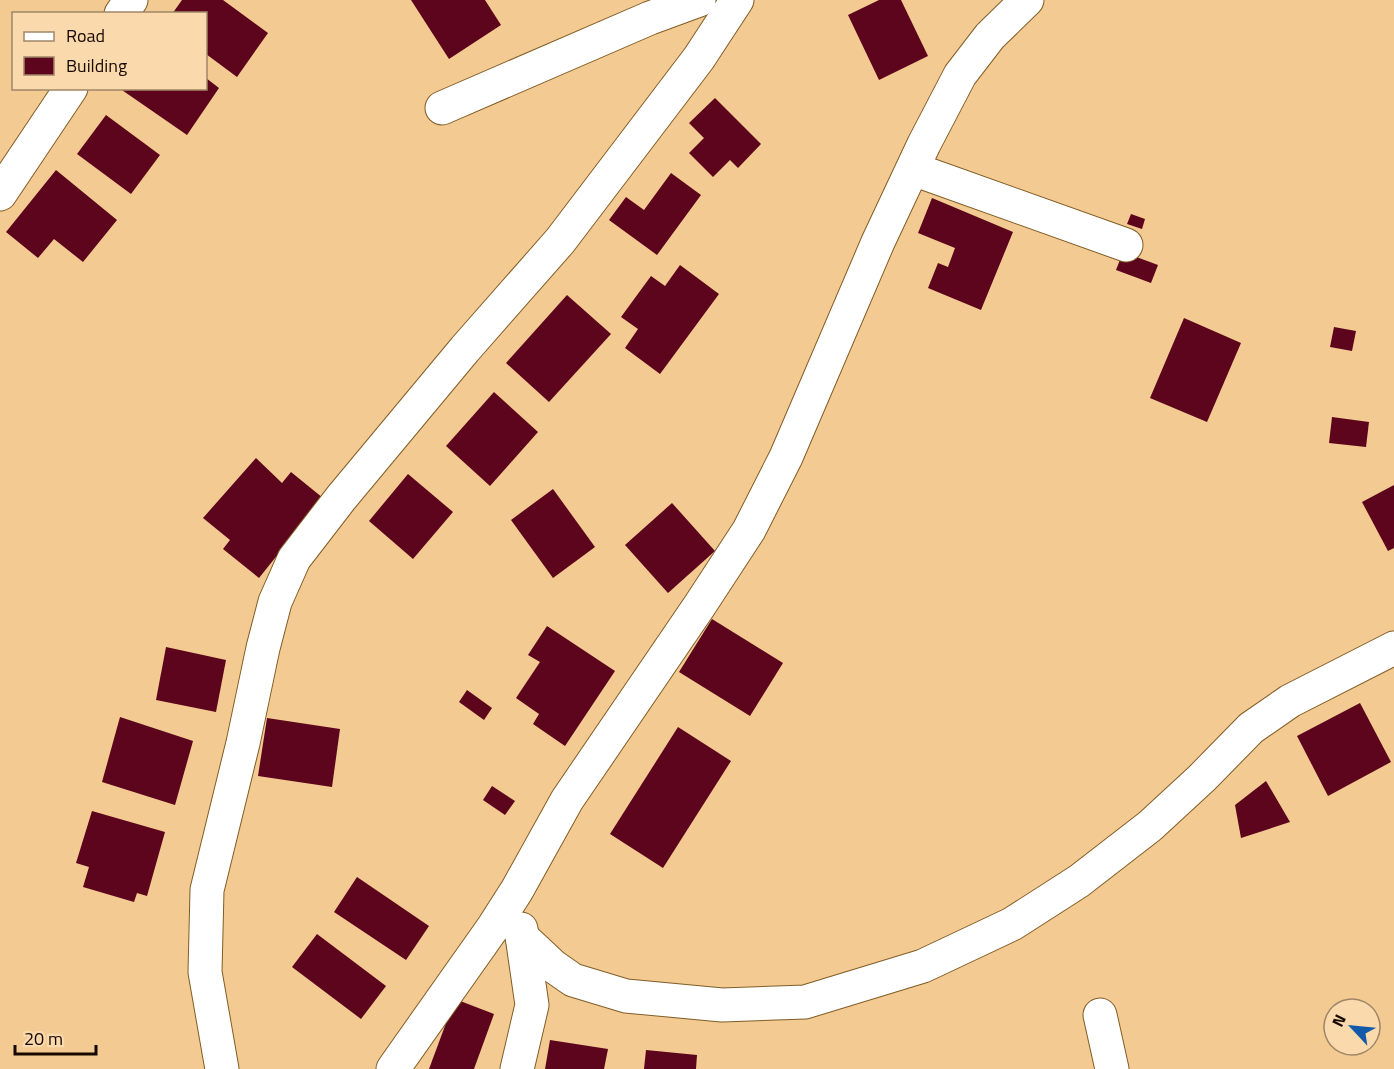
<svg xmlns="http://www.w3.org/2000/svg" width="1394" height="1069" viewBox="0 0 1394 1069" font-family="'Titillium Web',sans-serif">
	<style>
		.building { fill: #5c051c }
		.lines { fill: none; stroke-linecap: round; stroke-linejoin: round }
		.minor-casing { stroke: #815d26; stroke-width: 35 }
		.minor { stroke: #fff; stroke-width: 33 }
	</style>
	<rect width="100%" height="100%" fill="#f3ca92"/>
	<!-- building -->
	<g class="building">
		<polygon points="182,0 223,0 268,33 237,77 206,54 206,14 172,14"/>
		<polygon points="411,0 485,0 501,25 449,59"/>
		<polygon points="879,0 901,0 928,56 879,80 848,15"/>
		<polygon points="206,78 219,88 187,135 119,88 206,88"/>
		<polygon points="715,98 761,144 738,168 730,160 713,177 689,153 704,138 689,123"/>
		<polygon points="106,115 160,155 131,194 77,154"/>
		<polygon points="56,170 117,220 83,262 54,239 38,258 6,232"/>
		<polygon points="671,173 701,195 657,255 609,220 626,197 644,210"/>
		<polygon points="932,198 1013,232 981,310 928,288 938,263 948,267 955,248 918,233"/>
		<polygon points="1131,214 1145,219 1142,229 1127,224"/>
		<polygon points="1123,252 1158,265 1151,283 1116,270"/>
		<polygon points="680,265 719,294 660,374 625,348 638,329 621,317 651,276 665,286"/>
		<polygon points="567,295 611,334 549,402 506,363"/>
		<polygon points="1184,318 1241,343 1207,422 1150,398"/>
		<polygon points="1334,327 1356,331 1352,351 1330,347"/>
		<polygon points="494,392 538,432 490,486 446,446"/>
		<polygon points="1332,417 1369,422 1366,447 1329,443"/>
		<polygon points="256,458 282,483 291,472 323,498 259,578 223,549 230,540 203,518"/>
		<polygon points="408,474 453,512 413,559 369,521"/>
		<polygon points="1394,485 1394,548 1388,551 1362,502"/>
		<polygon points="553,489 595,547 553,578 511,520"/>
		<polygon points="672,503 715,551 668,593 625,545"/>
		<polygon points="712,619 783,663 750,716 679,672"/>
		<polygon points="547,626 615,671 565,746 533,724 539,714 516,698 540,662 528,655"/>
		<polygon points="166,647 226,660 216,712 156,700"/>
		<polygon points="467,690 492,708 484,720 459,702"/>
		<polygon points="1360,703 1391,762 1328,796 1297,736"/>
		<polygon points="120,717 193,741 175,805 102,782"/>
		<polygon points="267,718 340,729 332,787 258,776"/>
		<polygon points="678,727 731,761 663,868 610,834"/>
		<polygon points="1266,781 1290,822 1241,838 1235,805"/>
		<polygon points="492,786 515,801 505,815 483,800"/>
		<polygon points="92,811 165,832 147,896 137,893 134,902 83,887 89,867 76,863"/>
		<polygon points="357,877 429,926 406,960 334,912"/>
		<polygon points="317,934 386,986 361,1019 292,967"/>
		<polygon points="455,999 494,1014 474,1069 429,1069"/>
		<polygon points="550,1040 608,1049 604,1069 545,1069"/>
		<polygon points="646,1050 697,1055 696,1069 644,1069"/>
	</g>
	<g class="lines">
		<defs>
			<g id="minor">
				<polyline points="121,14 131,0"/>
				<polyline points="442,108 650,18 699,0"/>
				<polyline points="913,169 1126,245"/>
				<polyline points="0,194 71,88"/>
				<polyline points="522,937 553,966 573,980 626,996 722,1005 805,1002 923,966 1012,924 1079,881 1150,826 1202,778 1251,728 1290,701 1394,648"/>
				<polyline points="1100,1015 1112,1069"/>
				<polyline points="222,1069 205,972 207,890 243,743 263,648 275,602 294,559 341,498 465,349 560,241 699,58 737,0"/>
				<polyline points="393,1069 494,926 517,890 567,800 700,605 749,530 786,457 878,242 924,144 960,75 990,36 1027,0"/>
				<polyline points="517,1069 532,1005 521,929"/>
			</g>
		</defs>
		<!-- minor casing -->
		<use href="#minor" class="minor-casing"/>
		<!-- minor -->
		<use href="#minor" class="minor"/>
	</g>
	<!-- legend -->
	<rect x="12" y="12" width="195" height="78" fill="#fad9ac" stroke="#9f8667" stroke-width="1.5"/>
	<rect x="24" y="32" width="30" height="9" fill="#ffffff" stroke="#9f8667" stroke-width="1.5"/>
	<text x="66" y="42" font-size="18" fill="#170900">Road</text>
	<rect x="24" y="57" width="30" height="18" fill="#5c051c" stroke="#9f8667" stroke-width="1.5"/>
	<text x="66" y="72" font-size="18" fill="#170900">Building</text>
	<!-- north arrow -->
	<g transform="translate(1352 1027) rotate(296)"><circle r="28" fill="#fad9ac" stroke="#9f8667" stroke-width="1.5"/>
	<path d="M0-4.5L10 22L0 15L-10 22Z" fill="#115aa9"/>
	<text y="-9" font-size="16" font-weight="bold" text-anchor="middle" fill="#170900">N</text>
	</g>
	<!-- scale -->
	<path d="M15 1045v9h81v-9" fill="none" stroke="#170900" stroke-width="3"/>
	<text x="24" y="1045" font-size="18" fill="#170900" stroke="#fad9ac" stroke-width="4.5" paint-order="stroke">20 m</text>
</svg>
